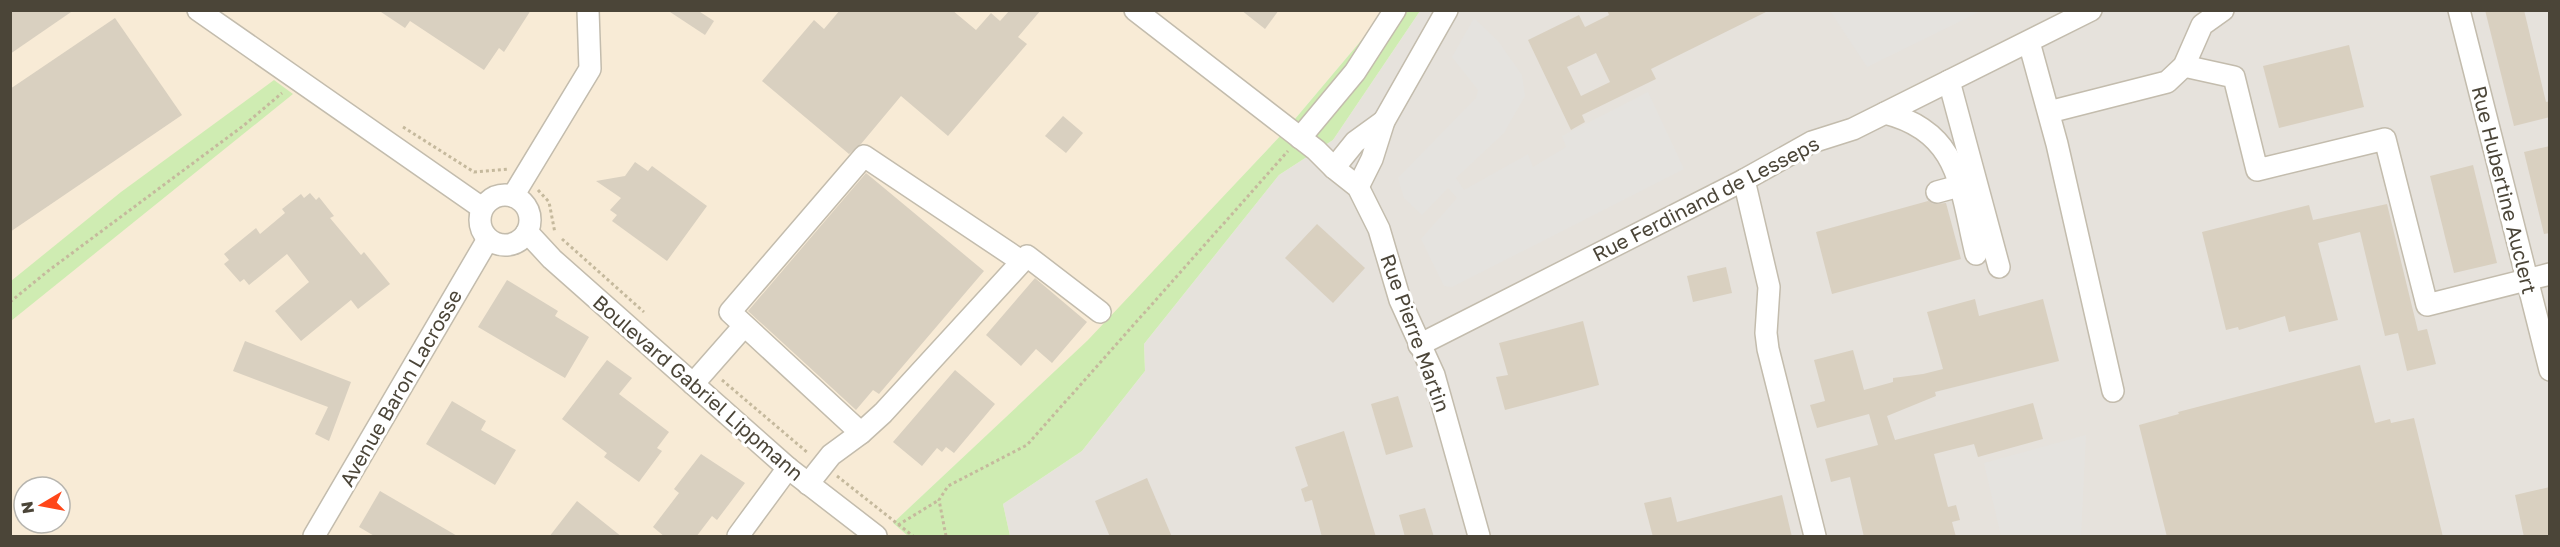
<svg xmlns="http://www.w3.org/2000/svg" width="2560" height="547" viewBox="0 0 2560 547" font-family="'Golos Text',sans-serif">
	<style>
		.commercial { fill: #f8ebd6; fill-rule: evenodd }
		.industrial { fill: #e6e2dc }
		.green { fill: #cfecb2 }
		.parking { fill: #e5e3df }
		.building { fill: #d9d0c0; fill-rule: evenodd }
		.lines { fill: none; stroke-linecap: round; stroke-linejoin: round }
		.minor-casing { stroke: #c3bcad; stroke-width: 24 }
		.path { stroke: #c5b99d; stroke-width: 3; stroke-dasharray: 3 3; stroke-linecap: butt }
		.minor { stroke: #fff; stroke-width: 21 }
		.labels { text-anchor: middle; stroke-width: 6; stroke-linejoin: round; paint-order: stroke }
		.street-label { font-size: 20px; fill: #4b4538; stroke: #fff }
	</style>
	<rect width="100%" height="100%" fill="#f6f3eb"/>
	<!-- commercial -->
	<path class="commercial" d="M 10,11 L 1386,11 L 1284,132 L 1097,332 L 893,523 L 908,536 L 11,536 ZM 24,487 L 60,487 L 60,523 L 24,523 Z"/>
	<!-- industrial -->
	<polygon class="industrial" points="1420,11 2549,11 2549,536 1010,536 1003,504 1082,451 1145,371 1144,344 1279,175 1333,140"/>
	<!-- green -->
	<g class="green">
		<polygon points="1386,11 1420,11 1333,140 1279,175 1144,344 1145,371 1082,451 1003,504 1010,536 908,536 893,523 1088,340 1284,132"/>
		<polygon points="274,80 293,94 11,321 11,281 121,192"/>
	</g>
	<!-- parking -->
	<g class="parking">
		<polygon points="1830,11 1981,11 1867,67"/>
		<polygon points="1474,18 1498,41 1522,75 1525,96 1504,133 1456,178 1464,190 1528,154 1533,167 1566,147 1562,136 1648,92 1684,169 1452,287 1444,286 1421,239 1457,198 1448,188 1422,215 1404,198 1398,178 1476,98 1478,90 1452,57"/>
		<polygon points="2086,435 2081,536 2001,536 1984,463"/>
	</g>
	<!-- building -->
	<g class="building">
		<polygon points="10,10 74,10 10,54"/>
		<polygon points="378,10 531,10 504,52 499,48 484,70 410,21 405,28"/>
		<polygon points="667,10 697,10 714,21 705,35"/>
		<polygon points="840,10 952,10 976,30 991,13 1000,21 1010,10 1041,10 1018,37 1027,44 948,136 901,96 861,144 849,154 762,81 814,20 824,29"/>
		<polygon points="1241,10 1279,10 1265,29"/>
		<path d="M 1607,10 L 1770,10 L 1651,69 L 1656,79 L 1582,115 L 1585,122 L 1571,130 L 1528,40 L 1579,15 L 1585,27 L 1609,15 ZM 1596,53 L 1610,82 L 1581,96 L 1567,67 Z"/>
		<polygon points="2485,10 2524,10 2546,102 2550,101 2550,117 2514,126"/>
		<polygon points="115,18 182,115 10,232 10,89"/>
		<polygon points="2349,45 2364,107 2279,128 2263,66"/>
		<polygon points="1063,116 1083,133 1066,153 1045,136"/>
		<polygon points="2550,146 2550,233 2544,234 2524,152"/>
		<polygon points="635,162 648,171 652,166 707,206 667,261 612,221 617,215 610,210 621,198 596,181 625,176"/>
		<polygon points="2473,165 2497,263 2454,273 2430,176"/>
		<polygon points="866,173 984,271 879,394 873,390 856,410 748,311"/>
		<polygon points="310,193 316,200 319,197 334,216 330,218 361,255 364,252 390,284 358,309 351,300 301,341 275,311 309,282 287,254 249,285 244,279 240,282 224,264 229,260 224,254 256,228 260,234 285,213 282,209 301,194 304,198"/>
		<polygon points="1928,201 1934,204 1946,203 1961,259 1832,294 1816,232"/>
		<polygon points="2387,204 2418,331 2427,329 2436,364 2407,371 2398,333 2385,336 2360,232 2318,243 2338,320 2289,332 2285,316 2239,330 2238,327 2226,330 2202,232 2309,205 2313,220"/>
		<polygon points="1317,224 1365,268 1333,303 1285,258"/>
		<polygon points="1726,267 1732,293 1693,302 1687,276"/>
		<polygon points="1035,278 1087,322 1052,363 1036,349 1021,366 986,335"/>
		<polygon points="507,280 558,311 555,316 589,337 565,378 478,327"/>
		<polygon points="1975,299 1979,316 2043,299 2059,361 1935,392 1936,396 1887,416 1895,440 2033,403 2043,439 1978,457 1974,444 1934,454 1948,507 1956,505 1960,520 1952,522 1956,537 1864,537 1850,477 1831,482 1825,459 1878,445 1869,414 1817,428 1810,405 1825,401 1814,360 1853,350 1864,390 1893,382 1893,378 1923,374 1943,369 1927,312"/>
		<polygon points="1583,321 1599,385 1505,410 1496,377 1508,375 1499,343"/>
		<polygon points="245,341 351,382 329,441 315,434 328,407 233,371"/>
		<polygon points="607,360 632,378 619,394 669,432 657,448 662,451 639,482 604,457 607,453 562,419"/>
		<polygon points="2360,365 2375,423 2390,419 2391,423 2414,418 2443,537 2167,537 2139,425 2179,414 2178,412"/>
		<polygon points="955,370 995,404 954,453 946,447 942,452 937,448 922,466 893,442"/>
		<polygon points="1398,396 1413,447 1386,455 1371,404"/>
		<polygon points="452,401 486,421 481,430 516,450 495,485 426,444"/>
		<polygon points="1344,431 1356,471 1376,537 1322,537 1312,500 1305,502 1301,489 1308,486 1295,447"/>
		<polygon points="701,454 745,483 717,520 712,516 696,537 665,537 653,527 679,493 674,489"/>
		<polygon points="1147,478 1172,537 1110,537 1095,501"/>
		<polygon points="2550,487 2550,537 2524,537 2515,495"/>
		<polygon points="380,491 459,537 376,537 359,527"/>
		<polygon points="1782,495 1792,537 1653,537 1644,503 1671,497 1677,522"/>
		<polygon points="577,501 622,537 549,537"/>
		<polygon points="1425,508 1434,537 1405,537 1399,515"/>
	</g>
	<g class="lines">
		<defs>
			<g id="minor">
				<polyline points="198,10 482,208"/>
				<polyline points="1135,10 1316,150 1334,168 1358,187 1379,229 1400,300 1434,375 1479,536"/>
				<polyline points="2459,10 2550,370"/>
				<polyline points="2029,42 2057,144 2113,391"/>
				<polyline points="2184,66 2234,77 2257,170 2385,139 2427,305 2550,274"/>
				<polyline points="1949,81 1999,267"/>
				<polyline points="2049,112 2167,82 2184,66 2202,25 2223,10"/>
				<path d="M 1885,113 C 1961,132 1960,189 1976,254"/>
				<polyline points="1300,138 1355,72 1395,10"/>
				<polyline points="1334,168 1355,142 1384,121"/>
				<polyline points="1744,180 1769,287 1766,333 1768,349 1815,536"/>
				<polyline points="1358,187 1372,159 1384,121 1447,10"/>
				<polyline points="1937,192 1959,186"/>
				<circle cx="505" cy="220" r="25"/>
				<polyline points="513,196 590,69 588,10"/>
				<polyline points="527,232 552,259 788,468 876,536"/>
				<polyline points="1419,345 1744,180 1812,142 1853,129 2091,10"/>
				<polyline points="693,384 744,326"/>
				<polyline points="861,433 730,312 864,156 1021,261"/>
				<polyline points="808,484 831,455 861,433 883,413 1027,256 1100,312"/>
				<polyline points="314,536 488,239"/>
				<polyline points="738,536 788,468"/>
			</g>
		</defs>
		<!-- minor casing -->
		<use href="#minor" class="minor-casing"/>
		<!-- path -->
		<g class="path">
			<polyline points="403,127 474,172 509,169"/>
			<polyline points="538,190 549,202 555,233"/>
			<polyline points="562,239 644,312"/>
			<polyline points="10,302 48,271 243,126 282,93"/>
			<polyline points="722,380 808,453"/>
			<polyline points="837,476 913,536"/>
			<polyline points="898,525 939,500"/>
			<polyline points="946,536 939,500 948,486 1027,445 1288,151"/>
		</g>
		<!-- minor -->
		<use href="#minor" class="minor"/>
	</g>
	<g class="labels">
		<!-- street labels -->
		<g class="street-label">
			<text transform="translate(2504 190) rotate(76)" y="7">Rue Hubertine Auclert</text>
			<text transform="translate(1706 199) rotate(-27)" y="7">Rue Ferdinand de Lesseps</text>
			<text transform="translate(1415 333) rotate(70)" y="7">Rue Pierre Martin</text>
			<text transform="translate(401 388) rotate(-60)" y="7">Avenue Baron Lacrosse</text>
			<text transform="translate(698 388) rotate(41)" y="7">Boulevard Gabriel Lippmann</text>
		</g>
	</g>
	<!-- border -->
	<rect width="2560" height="547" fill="none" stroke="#4b4538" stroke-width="24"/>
	<!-- north arrow -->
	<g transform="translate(42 505) rotate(260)"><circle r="28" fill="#ffffff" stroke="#b7b5af" stroke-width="1.5"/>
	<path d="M0-4.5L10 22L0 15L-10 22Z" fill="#ff4719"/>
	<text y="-9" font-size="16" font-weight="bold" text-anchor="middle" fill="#4b4538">N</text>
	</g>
</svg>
